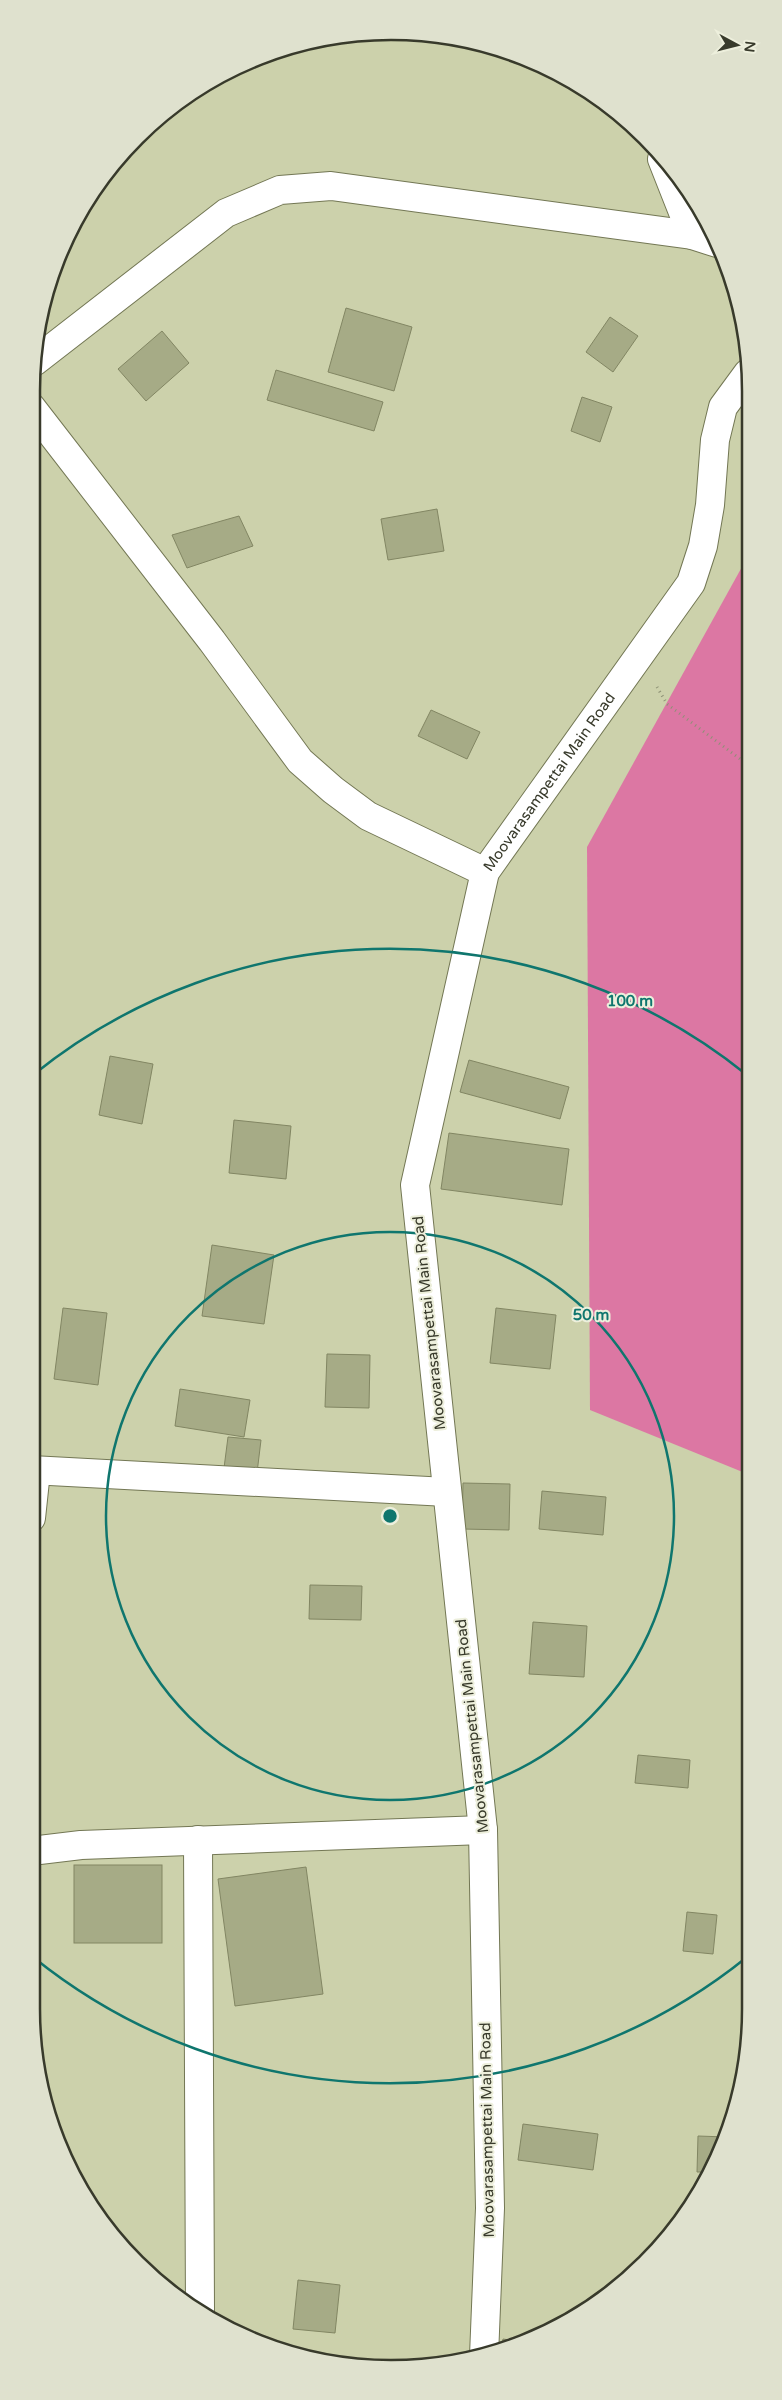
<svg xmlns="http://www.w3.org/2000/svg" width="782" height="2400" viewBox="0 0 782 2400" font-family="'Varela Round',sans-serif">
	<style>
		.green { fill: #dc77a3 }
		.building { fill: #a6ab86; stroke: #828663 }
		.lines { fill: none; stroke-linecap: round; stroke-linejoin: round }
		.street-casing { stroke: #737754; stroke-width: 30 }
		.secondary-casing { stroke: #737754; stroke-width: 30 }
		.path { stroke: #8d9175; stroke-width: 3; stroke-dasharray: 1 4; stroke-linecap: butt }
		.street { stroke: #fff; stroke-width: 28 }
		.secondary { stroke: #fff; stroke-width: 28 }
		.ring { fill: none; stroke: #0f766e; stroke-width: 2.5 }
		.labels { text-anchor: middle; stroke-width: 4; stroke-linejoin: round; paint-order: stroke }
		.street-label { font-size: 15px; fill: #383a2b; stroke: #edefdc }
		.rim { fill: none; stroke: #383a2b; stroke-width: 2.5 }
		.centre { fill: #0f766e; stroke: #edefdc; stroke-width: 2.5 }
		.ring-label { font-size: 15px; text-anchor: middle; font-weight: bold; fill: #0f766e; stroke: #edefdc; stroke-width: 4; stroke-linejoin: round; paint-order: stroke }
	</style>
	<rect width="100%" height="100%" fill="#ccd1ab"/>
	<!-- green -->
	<polygon class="green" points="748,556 750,1475 590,1410 587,847"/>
	<!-- building -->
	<g class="building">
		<polygon points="346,308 412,327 394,391 328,372"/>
		<polygon points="610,317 638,336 613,372 586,352"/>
		<polygon points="162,331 189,363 146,401 118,369"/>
		<polygon points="276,370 383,402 374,431 267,400"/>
		<polygon points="582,397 612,407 600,442 571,431"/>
		<polygon points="437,509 444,551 388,560 381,519"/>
		<polygon points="239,516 253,546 187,568 172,535"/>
		<polygon points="431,710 480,732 467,759 418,736"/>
		<polygon points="110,1056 153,1064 142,1124 99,1115"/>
		<polygon points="469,1060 569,1087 560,1119 460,1092"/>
		<polygon points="234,1120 291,1126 286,1179 229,1173"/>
		<polygon points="449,1133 569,1149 562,1205 441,1189"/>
		<polygon points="212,1245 274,1255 264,1324 202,1316"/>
		<polygon points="63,1308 107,1313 98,1385 54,1379"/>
		<polygon points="496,1308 556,1315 550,1369 490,1363"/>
		<polygon points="327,1354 370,1355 369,1408 325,1407"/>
		<polygon points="180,1389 250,1400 244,1437 175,1426"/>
		<polygon points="228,1437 261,1440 257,1473 224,1468"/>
		<polygon points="463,1483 510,1484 509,1530 462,1529"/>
		<polygon points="542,1491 606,1497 603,1535 539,1529"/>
		<polygon points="310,1585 362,1586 361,1620 309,1619"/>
		<polygon points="533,1622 587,1626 584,1677 529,1674"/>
		<polygon points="638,1755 690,1760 688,1788 635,1783"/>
		<polygon points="31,1857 36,1858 31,1905"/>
		<rect x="74" y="1865" width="88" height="78"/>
		<polygon points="306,1867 323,1994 235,2006 218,1879"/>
		<polygon points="687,1912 717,1915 713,1954 683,1951"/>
		<polygon points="523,2124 598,2134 593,2170 518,2160"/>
		<polygon points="698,2136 726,2137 710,2172 697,2172"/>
		<polygon points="298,2280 340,2285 335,2333 293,2329"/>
		<polygon points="503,2339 522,2342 501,2350"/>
	</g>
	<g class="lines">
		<defs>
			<g id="street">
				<polyline points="662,159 692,235"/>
				<polyline points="34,362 226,213 280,190 331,186 692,235 717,243"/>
				<polyline points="31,407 212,641 300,761 333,790 368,816 485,872"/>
				<polyline points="31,1470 447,1492"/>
				<polyline points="31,1518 36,1471"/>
				<polyline points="198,1840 200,2312"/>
				<polyline points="31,1851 81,1845 483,1830"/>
			</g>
			<g id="secondary">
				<path id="s1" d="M 484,2356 L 490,2208 L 483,1830 L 415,1185 L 485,872 L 691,583 L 703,546 L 710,505 L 715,440 L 723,407 L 748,373"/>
			</g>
		</defs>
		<!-- street casing -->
		<use href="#street" class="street-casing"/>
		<!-- secondary casing -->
		<use href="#secondary" class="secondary-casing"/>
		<!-- path -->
		<polyline class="path" points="657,687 667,704 748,765"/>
		<!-- street -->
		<use href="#street" class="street"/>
		<!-- secondary -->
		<use href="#secondary" class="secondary"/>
	</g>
	<!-- distance rings -->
	<g class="ring">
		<circle cx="390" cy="1516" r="284"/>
		<path d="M747 1957A568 568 0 0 1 33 1957M33 1075A568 568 0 0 1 747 1075"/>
	</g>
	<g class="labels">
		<!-- street labels -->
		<g class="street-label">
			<text dy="5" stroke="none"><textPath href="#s1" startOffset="1606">Moovarasampettai Main Road</textPath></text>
			<text transform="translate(429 1323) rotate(-96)" y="5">Moovarasampettai Main Road</text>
			<text transform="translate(472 1726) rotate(-96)" y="5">Moovarasampettai Main Road</text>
			<text transform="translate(487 2130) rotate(-91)" y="5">Moovarasampettai Main Road</text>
		</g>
	</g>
	<!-- crop -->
	<path d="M0 0H782V2400H0ZM391 40H391A351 351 0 0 1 742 391V2009A351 351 0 0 1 391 2360H391A351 351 0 0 1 40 2009V391A351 351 0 0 1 391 40Z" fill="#dfe1ce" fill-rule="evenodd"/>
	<path class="rim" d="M391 40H391A351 351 0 0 1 742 391V2009A351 351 0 0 1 391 2360H391A351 351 0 0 1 40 2009V391A351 351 0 0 1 391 40Z"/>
	<circle cx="390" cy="1516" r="8" class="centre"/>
	<g class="ring-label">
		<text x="630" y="1006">100 m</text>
		<text x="591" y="1320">50 m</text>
	</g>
	<!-- north arrow -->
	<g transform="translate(737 45) rotate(97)" stroke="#edefdc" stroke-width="4" paint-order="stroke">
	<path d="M0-4L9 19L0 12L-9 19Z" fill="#383a2b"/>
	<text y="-8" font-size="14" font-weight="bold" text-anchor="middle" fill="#383a2b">N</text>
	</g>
</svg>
